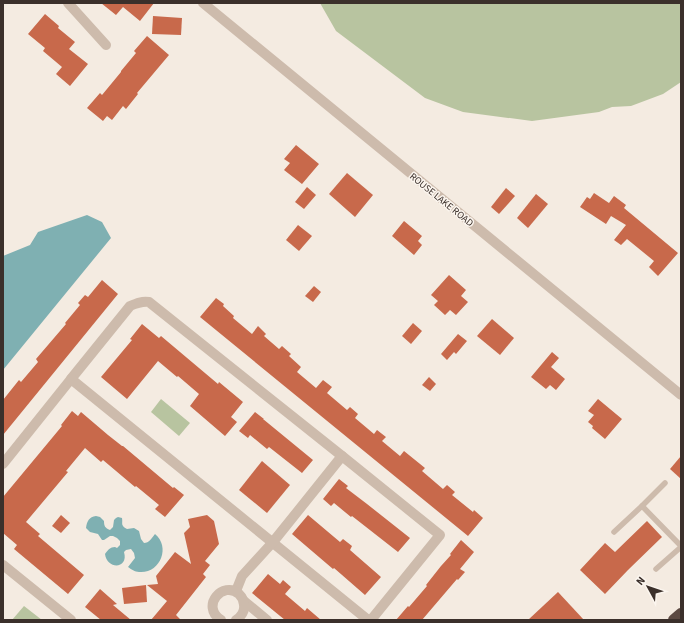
<svg xmlns="http://www.w3.org/2000/svg" width="684" height="623" viewBox="0 0 684 623" font-family="'Source Sans 3',sans-serif">
	<style>
		.green { fill: #b8c4a0 }
		.water { fill: #7fb0b2 }
		.building { fill: #c8694b }
		.lines { fill: none; stroke-linecap: round; stroke-linejoin: round }
		.lane { stroke: #cdbbac; stroke-width: 5.5 }
		.street { stroke: #cdbbac; stroke-width: 10 }
		.highway { stroke: #5c4a42; stroke-width: 12 }
		.labels { text-anchor: middle; stroke-width: 3; stroke-linejoin: round; paint-order: stroke }
		.street-label { font-size: 10px; fill: #3b302b; stroke: #fbf5ee }
	</style>
	<rect width="100%" height="100%" fill="#f4ebe1"/>
	<!-- green -->
	<g class="green">
		<polygon points="320,3 681,3 681,82 663,94 631,106 612,107 599,112 532,121 463,112 425,98 336,31"/>
		<polygon points="161,399 190,423 179,436 151,412"/>
		<polygon points="24,606 42,620 12,620"/>
	</g>
	<!-- water -->
	<g class="water">
		<polygon points="87,215 102,222 111,238 3,370 3,256 30,245 38,232"/>
		<path d="M 96,516 L 100,517 L 104,521 C 104,526 105,528 110,530 L 113,527 L 114,520 L 116,518 L 118,517 L 122,518 C 123,524 120,525 127,529 L 134,528 L 139,531 L 141,539 L 144,543 C 149,543 152,538 155,534 C 171,547 160,574 139,572 C 135,572 131,569 128,567 L 135,558 L 134,553 L 131,549 L 126,550 L 124,552 C 129,569 107,570 105,554 C 108,550 110,547 115,547 L 117,548 L 120,545 L 120,541 L 117,538 L 113,536 L 110,536 L 104,540 L 102,540 L 98,534 L 90,532 L 86,528 C 87,521 89,517 96,516 Z"/>
	</g>
	<!-- building -->
	<g class="building">
		<polygon points="101,3 154,3 140,21 123,7 116,15"/>
		<polygon points="45,14 59,26 58,28 75,42 69,49 88,64 70,86 56,74 62,67 43,51 45,48 28,34"/>
		<polygon points="153,16 182,18 181,35 152,34"/>
		<polygon points="147,36 169,55 137,93 138,94 126,109 123,106 112,120 107,116 103,121 87,108 100,93 102,95 121,72 121,71 136,53 134,51"/>
		<polygon points="296,145 319,164 302,184 284,170 290,163 284,159"/>
		<polygon points="347,173 373,195 355,217 329,194"/>
		<polygon points="307,187 316,195 304,209 295,202"/>
		<polygon points="506,188 515,196 499,214 491,207"/>
		<polygon points="594,193 609,203 614,196 626,205 624,208 678,253 658,276 649,267 654,261 627,239 621,245 614,240 626,225 611,216 606,224 580,207 587,197 590,199"/>
		<polygon points="536,194 548,204 528,228 517,218"/>
		<polygon points="404,221 422,236 418,241 422,245 414,255 392,236"/>
		<polygon points="298,225 312,236 299,251 286,240"/>
		<polygon points="449,275 466,290 461,296 468,302 456,315 450,310 445,315 434,305 438,301 431,295"/>
		<polygon points="102,280 118,294 3,435 3,400 19,380 21,382 38,362 36,359 66,324 65,323 80,305 78,303 85,295 88,297"/>
		<polygon points="314,286 321,292 313,302 305,296"/>
		<polygon points="216,298 224,304 223,306 234,316 233,318 252,334 258,326 266,334 264,336 279,349 282,346 291,354 289,356 301,367 297,372 316,388 323,380 332,387 327,393 347,410 350,407 358,414 355,418 374,434 377,430 386,437 382,441 400,456 404,451 425,468 422,471 443,489 447,485 455,492 452,495 473,512 474,510 483,518 468,536 200,317"/>
		<polygon points="492,319 514,338 500,355 477,336"/>
		<polygon points="413,323 422,331 411,344 402,336"/>
		<polygon points="142,324 159,338 161,336 218,384 219,382 243,402 231,417 237,422 225,436 190,406 199,394 178,376 177,377 158,361 127,399 101,377 132,340 130,339"/>
		<polygon points="458,334 467,341 456,354 454,352 447,360 441,354"/>
		<polygon points="552,352 559,358 551,367 565,379 556,390 550,385 546,389 531,377"/>
		<polygon points="429,377 436,384 430,391 422,385"/>
		<polygon points="598,399 622,419 605,439 592,428 593,426 588,422 594,415 588,411"/>
		<polygon points="72,411 78,416 81,412 108,435 122,446 123,446 173,488 174,487 184,495 165,517 155,509 159,505 136,486 135,487 103,460 101,462 85,448 66,471 68,472 26,522 40,534 38,536 84,575 68,594 14,549 17,545 3,533 3,497 62,426 61,425"/>
		<polygon points="255,412 264,419 263,419 313,460 302,473 269,447 267,449 250,435 248,438 239,431"/>
		<polygon points="681,456 681,479 670,469"/>
		<polygon points="262,461 290,485 267,513 239,490"/>
		<polygon points="339,479 348,486 346,488 367,504 410,538 398,552 352,516 351,517 334,503 331,506 323,499"/>
		<polygon points="61,515 70,523 61,533 52,526"/>
		<polygon points="207,515 214,521 219,544 205,561 210,565 203,574 206,577 176,615 181,620 151,620 167,601 147,585 158,584 156,576 175,552 191,564 184,533 190,527 188,519"/>
		<polygon points="308,515 340,542 343,539 352,546 350,550 381,577 365,595 334,568 333,569 292,534"/>
		<polygon points="647,521 662,537 628,570 605,594 580,570 605,543 615,552"/>
		<polygon points="461,540 474,552 460,569 465,572 458,580 457,579 422,620 396,620 408,606 409,607 427,586 426,585 441,566 451,555 450,554"/>
		<polygon points="268,574 280,584 283,580 291,587 285,594 305,611 307,608 321,620 285,620 252,593"/>
		<polygon points="146,585 147,602 124,604 122,588"/>
		<polygon points="100,589 117,604 113,605 131,620 101,620 85,607"/>
		<polygon points="558,592 584,620 528,620"/>
	</g>
	<g class="lines">
		<!-- lane -->
		<g class="lane">
			<polyline points="642,506 665,483"/>
			<polyline points="614,532 642,506 681,546"/>
			<polyline points="656,569 681,547"/>
		</g>
		<!-- street -->
		<g class="street">
			<polyline points="68,3 106,45"/>
			<polyline points="203,3 681,395"/>
			<path d="M 71,379 L 130,306 C 137,303 142,301 149,302 L 342,456"/>
			<polyline points="3,464 71,379 368,620"/>
			<polyline points="3,565 71,620"/>
			<polyline points="236,591 242,576 273,542 342,456 440,535 371,620"/>
			<polyline points="244,601 267,620"/>
			<path d="M 221,620 C 200,606 223,580 239,594 C 242,597 244,600 244,605 C 245,611 241,617 236,620"/>
		</g>
		<!-- highway -->
		<polyline class="highway" points="674,620 681,614"/>
	</g>
	<g class="labels">
		<!-- street labels -->
		<g class="street-label">
			<text transform="translate(442 199) rotate(39)" y="4">ROUSE LAKE ROAD</text>
		</g>
	</g>
	<!-- border -->
	<rect width="684" height="623" fill="none" stroke="#3b302b" stroke-width="8"/>
	<!-- north arrow -->
	<g transform="translate(648 587) rotate(310)" stroke="#fbf5ee" stroke-width="3" paint-order="stroke">
	<path d="M0-3L7 15L0 10L-7 15Z" fill="#3b302b"/>
	<text y="-6" font-size="11" font-weight="bold" text-anchor="middle" fill="#3b302b">N</text>
	</g>
</svg>
